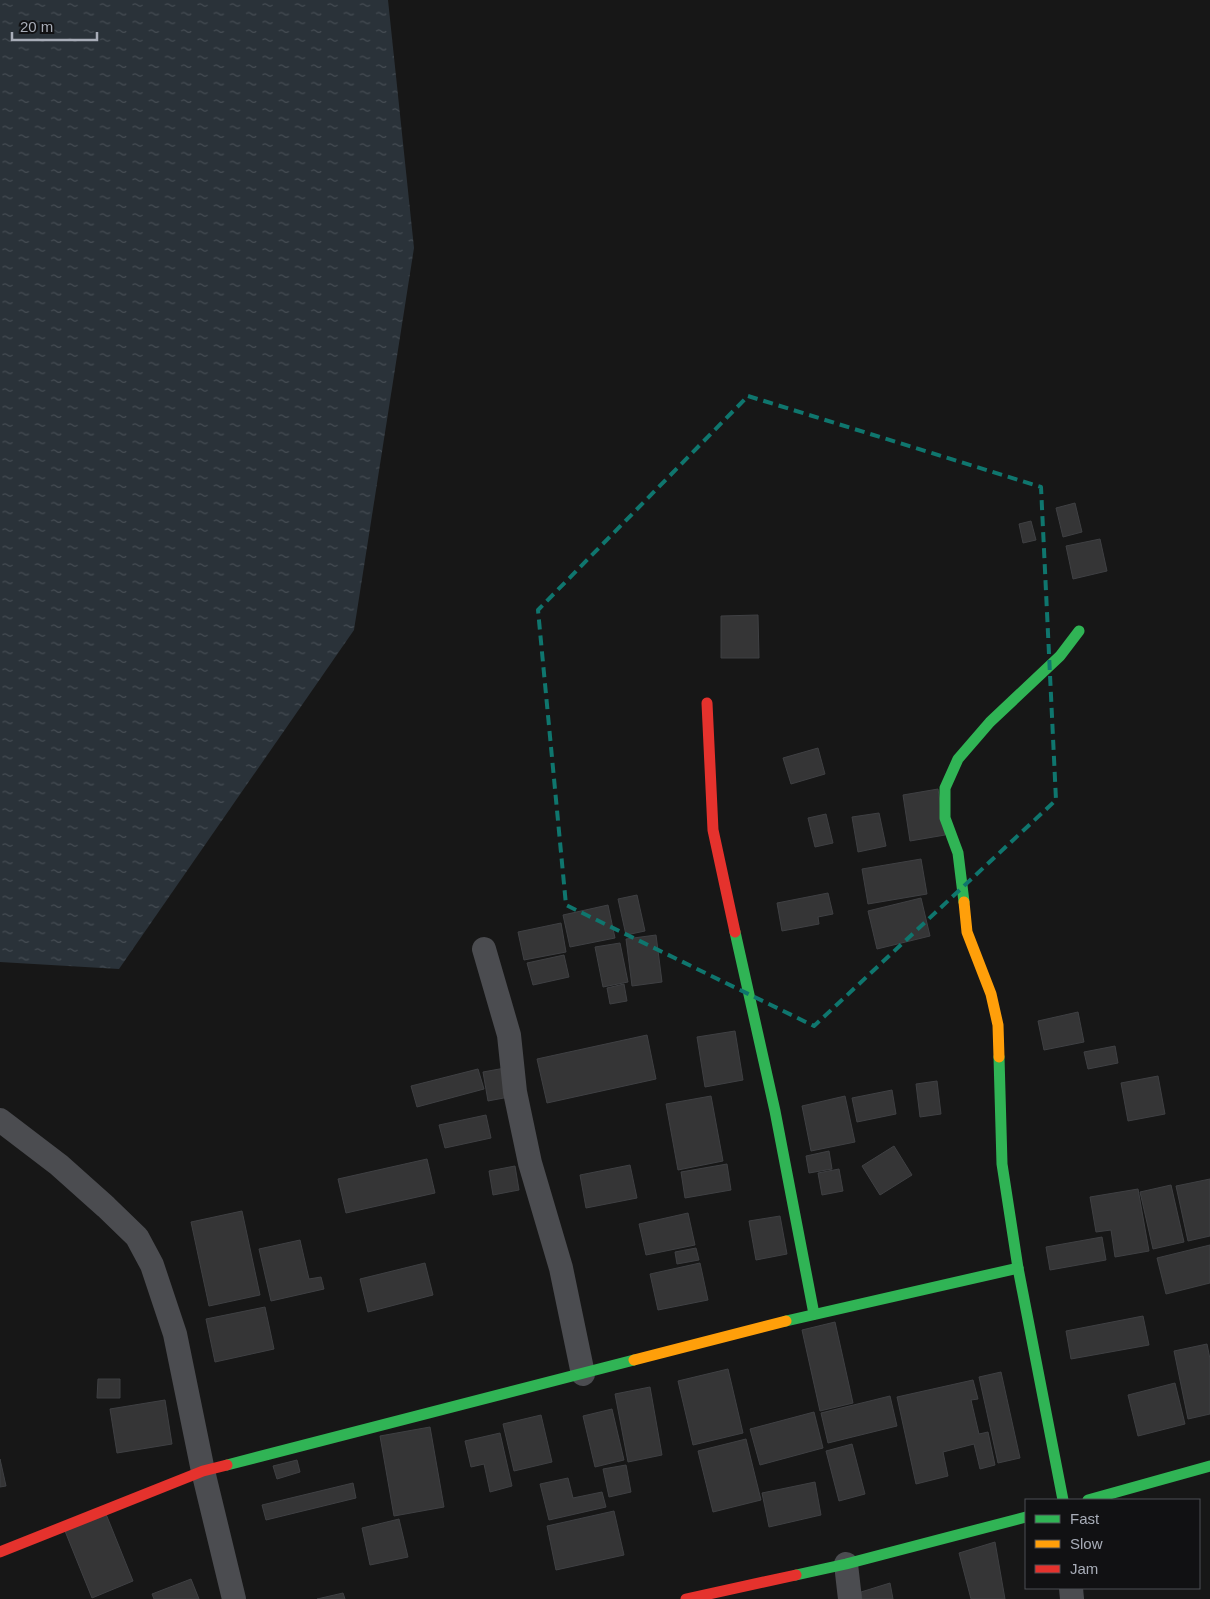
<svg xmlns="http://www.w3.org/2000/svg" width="1210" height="1599" viewBox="0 0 1210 1599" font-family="Arial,sans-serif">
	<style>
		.water { fill: url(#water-ripples) }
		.building { fill: #353536; stroke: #3f4043 }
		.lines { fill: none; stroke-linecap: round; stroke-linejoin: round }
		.street { stroke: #4b4c50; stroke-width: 24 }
		.fast { stroke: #30b455; stroke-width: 11 }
		.slow { stroke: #ff9f0a; stroke-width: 11 }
		.jam { stroke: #e5322d; stroke-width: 11 }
		.marked { fill: none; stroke: #0f766e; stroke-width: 4; stroke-dasharray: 10 6; stroke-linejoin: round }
	</style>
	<defs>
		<pattern id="water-ripples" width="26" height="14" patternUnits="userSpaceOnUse" patternTransform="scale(1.25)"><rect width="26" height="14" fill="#2a3239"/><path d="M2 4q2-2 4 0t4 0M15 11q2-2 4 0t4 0" fill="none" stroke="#464d54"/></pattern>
	</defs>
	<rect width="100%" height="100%" fill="#171717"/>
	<!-- water -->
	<polygon class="water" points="0,0 388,0 414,248 354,630 119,969 0,962"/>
	<!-- building -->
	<g class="building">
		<polygon points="1075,503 1082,532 1063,537 1056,508"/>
		<polygon points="1031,521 1036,540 1023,543 1019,524"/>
		<polygon points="1100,539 1107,571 1073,579 1066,546"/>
		<polygon points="758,615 759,658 721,658 721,616"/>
		<polygon points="818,748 825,774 791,784 783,758"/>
		<polygon points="938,789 945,835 910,841 903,795"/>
		<polygon points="879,813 886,846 858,852 852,817"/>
		<polygon points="826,814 833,843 815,847 808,818"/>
		<polygon points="921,859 927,894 868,904 862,869"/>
		<polygon points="828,893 833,914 818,917 819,924 782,931 777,903"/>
		<polygon points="637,895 645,931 626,935 618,899"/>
		<polygon points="921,898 930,936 877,949 868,911"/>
		<polygon points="608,905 615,938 570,947 563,915"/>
		<polygon points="561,923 566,952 524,960 518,932"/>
		<polygon points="656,935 662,982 632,986 626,939"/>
		<polygon points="620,943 628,982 603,987 595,947"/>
		<polygon points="564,955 569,977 533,985 527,963"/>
		<polygon points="624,984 627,1001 610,1004 607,988"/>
		<polygon points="1078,1012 1084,1042 1044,1050 1038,1021"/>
		<polygon points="735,1031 743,1080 705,1087 697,1037"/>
		<polygon points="647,1035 656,1079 547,1103 537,1059"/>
		<polygon points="1115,1046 1118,1063 1088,1069 1084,1052"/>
		<polygon points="505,1068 509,1097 488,1101 483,1072"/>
		<polygon points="478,1069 484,1089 417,1107 411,1086"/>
		<polygon points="1158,1076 1165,1114 1128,1121 1121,1083"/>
		<polygon points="937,1081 941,1114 920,1117 916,1084"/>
		<polygon points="892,1090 896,1114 857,1122 852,1098"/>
		<polygon points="711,1096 723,1161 678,1170 666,1104"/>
		<polygon points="845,1096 855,1142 811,1151 802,1106"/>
		<polygon points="486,1115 491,1138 445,1148 439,1125"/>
		<polygon points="894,1146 912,1175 880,1195 862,1166"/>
		<polygon points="829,1151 832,1169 809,1173 806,1156"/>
		<polygon points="427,1159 435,1193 346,1213 338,1179"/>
		<polygon points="727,1164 731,1190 685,1198 681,1172"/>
		<polygon points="630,1165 637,1198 586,1208 580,1175"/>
		<polygon points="515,1166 519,1190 493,1195 489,1171"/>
		<polygon points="839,1169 843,1191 822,1195 818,1173"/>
		<polygon points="1210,1179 1210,1236 1188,1241 1176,1186"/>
		<polygon points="1171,1185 1184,1242 1153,1249 1140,1192"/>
		<polygon points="1138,1189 1149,1251 1115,1257 1111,1230 1096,1232 1090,1197"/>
		<polygon points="242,1211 260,1295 209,1306 191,1222"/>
		<polygon points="688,1213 695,1245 646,1255 639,1224"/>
		<polygon points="780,1216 787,1254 756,1260 749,1221"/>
		<polygon points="1102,1237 1106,1260 1050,1270 1046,1247"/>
		<polygon points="300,1240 309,1279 321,1277 324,1289 271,1301 259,1249"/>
		<polygon points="1210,1245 1210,1283 1166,1294 1157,1258"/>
		<polygon points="696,1248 699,1260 677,1264 675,1252"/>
		<polygon points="425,1263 433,1295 368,1312 360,1279"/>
		<polygon points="700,1263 708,1300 658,1310 650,1274"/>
		<polygon points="265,1307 274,1349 215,1362 206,1319"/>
		<polygon points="1143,1316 1149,1345 1071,1359 1066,1331"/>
		<polygon points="835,1322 853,1403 820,1411 802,1330"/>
		<polygon points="1207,1344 1210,1359 1210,1414 1188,1419 1174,1351"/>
		<polygon points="728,1369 743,1433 693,1445 678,1381"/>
		<polygon points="1001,1372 1020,1458 998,1463 979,1377"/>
		<polygon points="98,1379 120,1379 120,1398 97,1398"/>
		<polygon points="973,1380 978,1399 971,1400 979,1434 988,1432 995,1465 980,1469 974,1444 943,1452 948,1476 916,1484 897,1397"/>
		<polygon points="1175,1383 1185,1424 1138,1436 1128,1395"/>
		<polygon points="650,1387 662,1455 628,1462 615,1394"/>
		<polygon points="890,1396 897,1426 828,1443 821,1413"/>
		<polygon points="165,1400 172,1444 117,1453 110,1409"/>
		<polygon points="612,1409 624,1460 595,1467 583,1416"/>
		<polygon points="814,1412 823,1448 760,1465 750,1429"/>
		<polygon points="541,1415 552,1462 514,1471 503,1424"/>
		<polygon points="430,1427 444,1507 394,1516 380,1436"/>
		<polygon points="500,1433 512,1486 490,1492 484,1464 471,1467 465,1441"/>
		<polygon points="746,1439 761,1500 713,1512 698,1451"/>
		<polygon points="852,1444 865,1494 839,1501 826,1451"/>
		<polygon points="0,1459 6,1486 0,1487"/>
		<polygon points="297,1460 300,1472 277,1479 273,1466"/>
		<polygon points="626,1465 631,1492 609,1497 603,1469"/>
		<polygon points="568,1478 573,1498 602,1492 606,1507 549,1520 540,1484"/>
		<polygon points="815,1482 821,1515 769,1527 762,1493"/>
		<polygon points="353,1483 356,1498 266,1520 262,1505"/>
		<polygon points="614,1511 624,1555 556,1570 547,1526"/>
		<polygon points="106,1514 133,1581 92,1598 65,1531"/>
		<polygon points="399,1519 408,1557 370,1565 362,1528"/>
		<polygon points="995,1542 1005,1599 971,1599 959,1553"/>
		<polygon points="191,1579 199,1599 154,1599 152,1594"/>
		<polygon points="890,1583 893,1599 862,1599 861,1592"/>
		<polygon points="343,1593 345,1599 317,1599"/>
	</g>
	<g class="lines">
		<!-- street -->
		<g class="street">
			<polyline points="484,949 509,1035 515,1092 530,1163 561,1268 583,1374"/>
			<polyline points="0,1120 59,1165 106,1207 137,1237 152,1265 175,1334 203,1471 234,1599"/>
			<polyline points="846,1564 850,1599"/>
			<polyline points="1071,1588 1072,1599"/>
		</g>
		<!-- fast -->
		<g class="fast">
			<polyline points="964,902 958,853 945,818 945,788 958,759 990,722 1060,656 1079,631"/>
			<polyline points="735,932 775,1111 814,1314"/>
			<polyline points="999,1057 1002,1164 1018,1268 1063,1500"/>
			<polyline points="786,1321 1018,1268"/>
			<polyline points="227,1465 634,1360"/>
			<polyline points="1088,1500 1210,1466"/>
			<polyline points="796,1575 846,1564 1026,1517"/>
		</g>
		<!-- slow -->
		<g class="slow">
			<polyline points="964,902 967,932 991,994 998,1025 999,1057"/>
			<polyline points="634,1360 786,1321"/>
		</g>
		<!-- jam -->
		<g class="jam">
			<polyline points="707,703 713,830 735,932"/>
			<polyline points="0,1552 203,1471 227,1465"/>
			<polyline points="686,1599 796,1575"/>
		</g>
	</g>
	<!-- marked area -->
	<path class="marked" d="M 748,396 L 1041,487 L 1056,800 L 814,1026 L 566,905 L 538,610 Z"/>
	<!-- legend -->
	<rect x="1025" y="1499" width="175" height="90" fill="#111113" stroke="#4d4f55"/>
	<rect x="1035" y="1515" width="25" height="8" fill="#30b455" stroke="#4d4f55"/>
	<text x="1070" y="1524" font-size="15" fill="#a8adb8">Fast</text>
	<rect x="1035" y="1540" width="25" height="8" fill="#ff9f0a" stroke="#4d4f55"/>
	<text x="1070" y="1549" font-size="15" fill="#a8adb8">Slow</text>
	<rect x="1035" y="1565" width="25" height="8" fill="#e5322d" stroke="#4d4f55"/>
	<text x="1070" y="1574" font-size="15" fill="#a8adb8">Jam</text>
	<!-- scale -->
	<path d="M12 32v8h85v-8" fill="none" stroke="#a8adb8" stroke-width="2.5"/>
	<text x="20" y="32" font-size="15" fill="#a8adb8" stroke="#111113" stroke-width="4" paint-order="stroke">20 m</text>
</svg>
